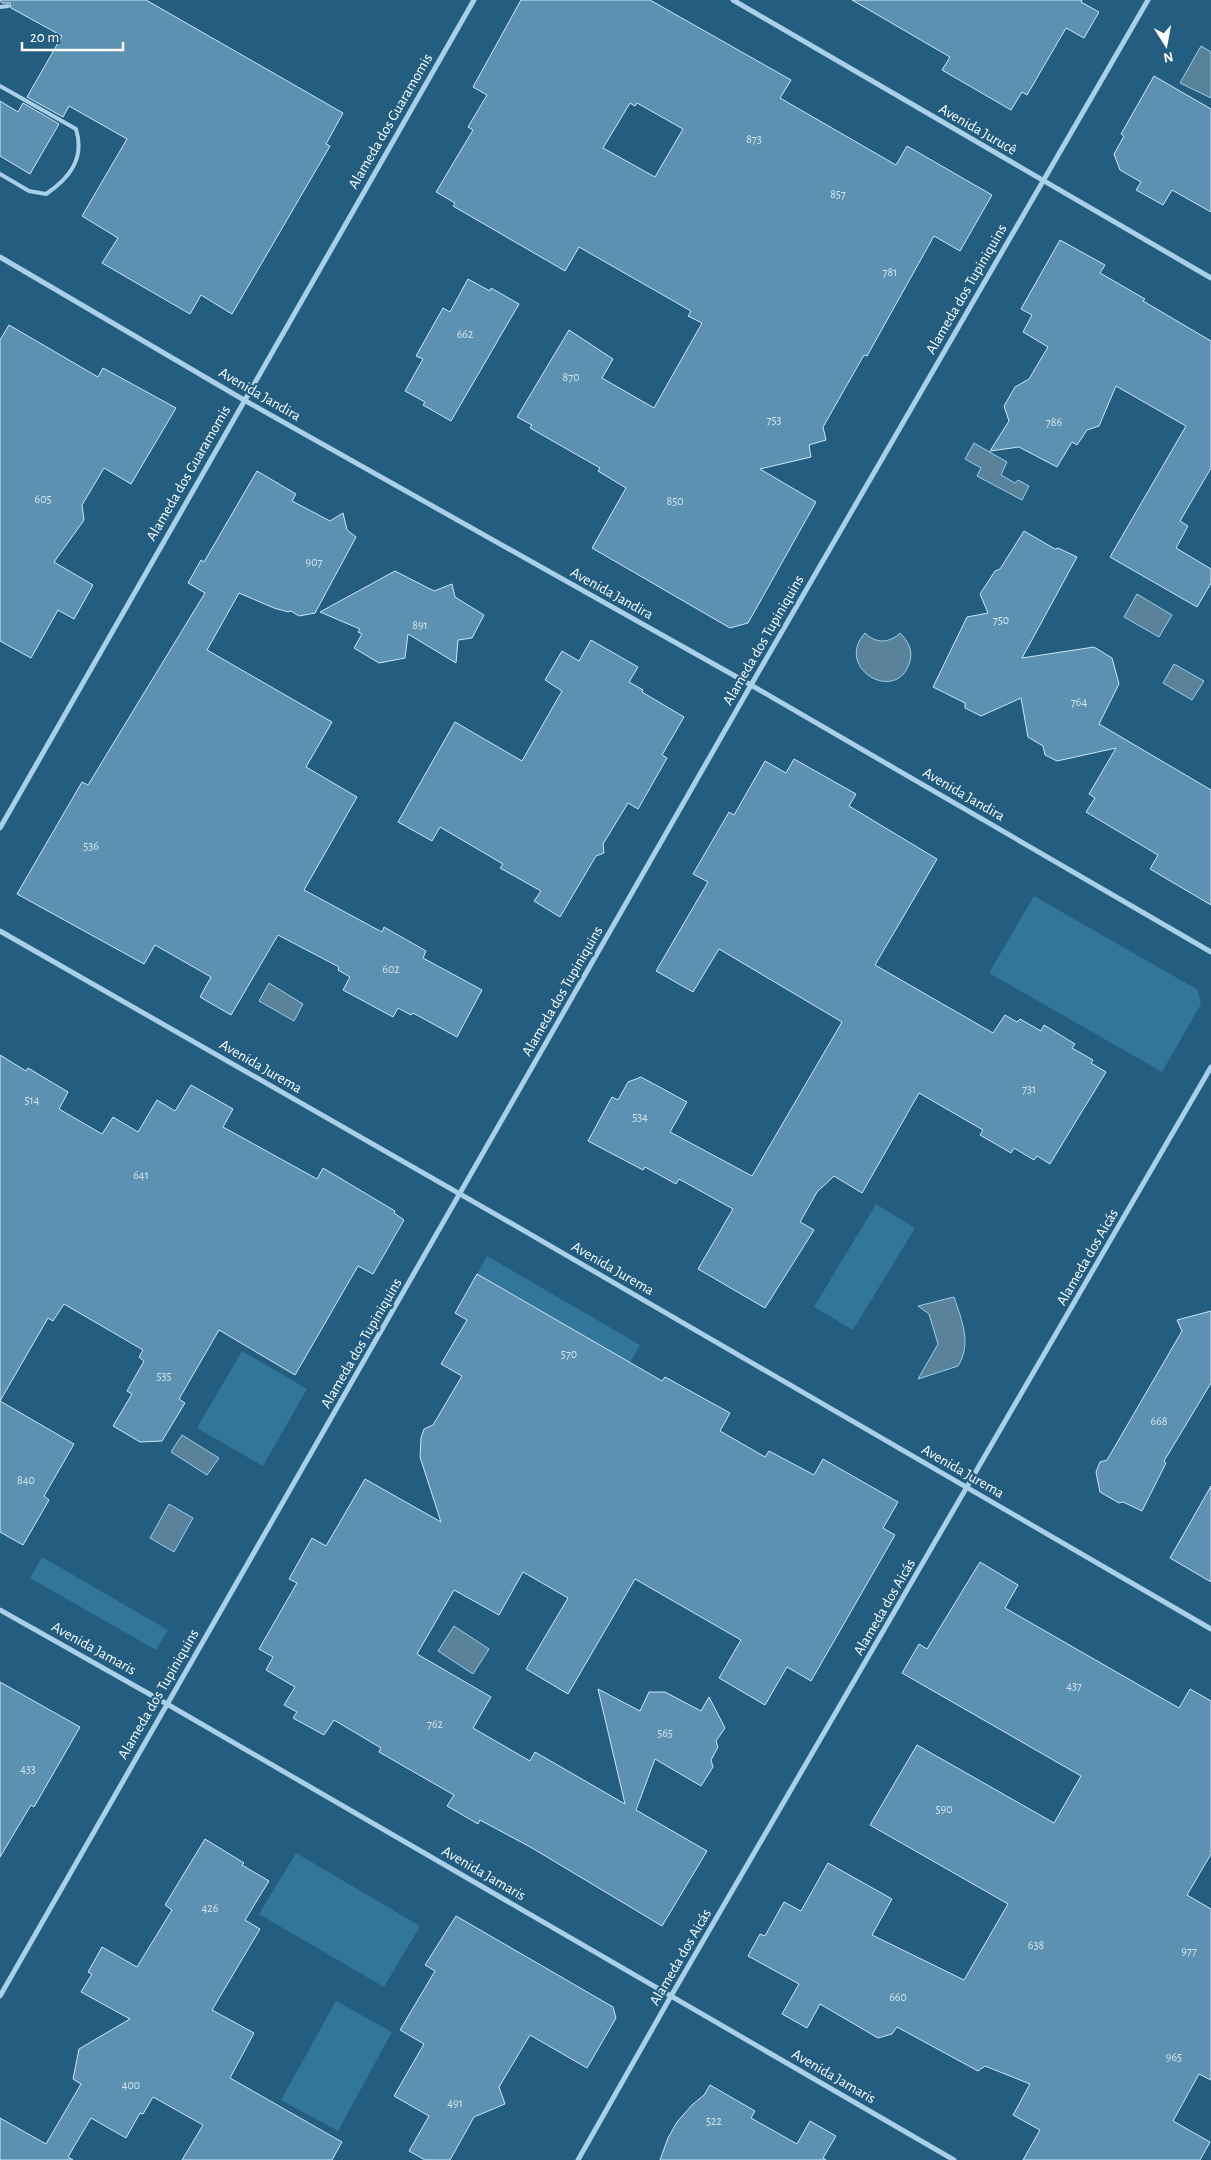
<svg xmlns="http://www.w3.org/2000/svg" width="1211" height="2160" viewBox="0 0 1211 2160" font-family="'Alegreya Sans',sans-serif">
	<style>
		.green { fill: #33769c }
		.water { fill: #5a839b; stroke: #9dcee8 }
		.building { fill: #5c91b1; stroke: #cde7f5; fill-rule: evenodd }
		.lines { fill: none; stroke-linecap: round; stroke-linejoin: round }
		.lane { stroke: #a9d0e7; stroke-width: 4 }
		.street { stroke: #a9d0e7; stroke-width: 5 }
		.labels { text-anchor: middle; stroke-width: 4.5; stroke-linejoin: round; paint-order: stroke }
		.number-label { font-size: 12px; fill: #d6e4ec }
		.street-label { font-size: 15px; fill: #fff; stroke: #235d80 }
	</style>
	<rect width="100%" height="100%" fill="#235d80"/>
	<!-- green -->
	<g class="green">
		<polygon points="1034,896 1198,990 1201,1004 1162,1072 989,973"/>
		<polygon points="876,1204 915,1228 853,1330 814,1307"/>
		<polygon points="487,1256 640,1345 630,1363 477,1274"/>
		<polygon points="242,1351 307,1389 263,1466 197,1428"/>
		<polygon points="42,1557 168,1630 156,1650 30,1578"/>
		<polygon points="296,1853 420,1926 384,1987 259,1914"/>
		<polygon points="336,2001 392,2032 338,2131 281,2100"/>
	</g>
	<!-- water -->
	<g class="water">
		<polygon points="1201,46 1211,52 1211,98 1180,83"/>
		<polygon points="974,443 1007,462 1001,475 1015,483 1018,480 1029,486 1022,500 977,476 981,468 965,459"/>
		<polygon points="1137,594 1172,615 1159,637 1124,617"/>
		<path d="M 865,633 C 876,644 890,643 900,633 C 908,641 913,650 910,661 C 898,706 833,668 865,633 Z"/>
		<polygon points="1174,664 1204,681 1192,700 1163,683"/>
		<polygon points="269,983 303,1004 294,1021 259,1001"/>
		<path d="M 954,1297 C 962,1321 972,1344 958,1366 L 918,1379 L 938,1344 L 929,1314 L 918,1306 Z"/>
		<polygon points="182,1435 219,1458 207,1475 171,1452"/>
		<polygon points="169,1504 193,1518 174,1552 150,1538"/>
		<polygon points="454,1626 489,1649 473,1674 438,1651"/>
	</g>
	<!-- building -->
	<g class="building">
		<polygon points="0,0 146,0 343,113 326,144 330,146 232,314 201,295 190,314 102,263 118,238 82,216 127,139 69,106 63,117 27,97 62,36 11,8 10,3 2,3"/>
		<path d="M 521,0 L 650,0 L 791,80 L 780,98 L 896,165 L 907,146 L 992,195 L 960,251 L 934,236 L 867,356 L 864,355 L 823,427 L 826,440 L 809,445 L 811,457 L 760,469 L 816,502 L 748,623 L 730,628 L 592,548 L 626,488 L 598,471 L 600,468 L 530,428 L 532,425 L 517,417 L 569,330 L 613,359 L 602,378 L 654,408 L 702,323 L 688,316 L 691,311 L 579,247 L 565,271 L 453,206 L 455,203 L 436,192 L 473,130 L 468,127 L 487,95 L 473,87 ZM 630,103 L 635,106 L 637,103 L 683,129 L 655,177 L 603,148 Z"/>
		<polygon points="852,0 1082,0 1081,2 1099,12 1084,38 1066,28 1027,95 1022,92 1011,110 942,70 950,57"/>
		<polygon points="1154,76 1211,109 1211,212 1172,190 1163,205 1136,190 1141,182 1120,170 1114,154 1124,136 1121,134"/>
		<polygon points="0,101 18,112 23,103 59,124 30,174 0,156"/>
		<polygon points="1060,240 1105,265 1100,273 1145,299 1143,301 1211,341 1211,468 1180,521 1188,526 1176,548 1211,569 1211,583 1197,607 1110,557 1186,426 1116,386 1099,426 1087,430 1077,445 1072,442 1057,467 1019,447 990,451 1009,421 1004,406 1015,387 1029,379 1048,347 1023,332 1032,315 1021,309"/>
		<polygon points="468,279 490,291 491,288 519,304 451,421 423,405 425,402 405,391 423,359 416,356 443,308 450,312"/>
		<polygon points="9,325 98,377 103,368 176,408 131,484 104,468 82,505 84,520 54,562 93,585 74,619 58,610 31,658 0,641 0,340"/>
		<polygon points="257,471 296,494 292,501 330,521 343,513 347,530 356,537 315,613 299,616 291,611 288,612 274,608 239,593 207,650 332,722 306,767 357,797 304,890 382,932 384,927 426,951 423,958 482,990 457,1037 413,1013 411,1015 398,1008 393,1017 343,990 350,977 338,970 339,967 278,935 231,1015 200,997 211,977 155,945 144,964 17,894 82,782 88,785 205,593 188,583 201,560 204,562"/>
		<polygon points="1024,531 1055,549 1058,548 1077,557 1022,658 1094,647 1112,658 1119,684 1099,724 1211,790 1211,905 1150,869 1158,855 1086,812 1095,798 1089,794 1116,748 1057,761 1045,755 1043,746 1028,737 1021,698 981,716 965,708 965,703 933,687 967,617 988,613 980,594 995,571 1000,569"/>
		<polygon points="395,571 434,591 452,584 455,597 484,615 472,638 458,640 456,663 408,634 405,658 379,663 354,648 362,634 358,632 360,629 320,612"/>
		<polygon points="591,640 638,667 629,682 643,690 642,692 684,717 662,755 667,758 638,809 628,803 603,844 604,853 596,856 560,917 534,901 541,891 500,868 503,864 440,827 432,841 398,822 455,722 522,761 562,691 545,680 562,651 579,661"/>
		<polygon points="794,759 856,794 849,806 937,859 875,965 993,1033 1005,1015 1017,1022 1020,1019 1041,1031 1044,1025 1075,1044 1072,1048 1093,1060 1091,1063 1106,1072 1050,1164 1037,1156 1034,1160 1014,1148 1011,1153 980,1135 983,1130 919,1093 862,1193 834,1176 817,1192 800,1222 814,1230 765,1308 698,1269 733,1209 679,1179 676,1184 645,1167 643,1170 588,1141 612,1097 618,1100 628,1082 641,1077 687,1102 670,1132 752,1176 842,1022 719,949 693,992 656,971 708,882 693,874 729,812 734,815 765,761 786,773"/>
		<polygon points="0,1055 26,1071 28,1068 68,1092 59,1109 102,1134 113,1117 138,1132 157,1100 175,1111 191,1085 233,1109 223,1127 317,1179 323,1168 395,1211 394,1213 404,1220 373,1274 358,1266 295,1375 219,1330 179,1399 185,1403 162,1441 140,1442 113,1426 132,1394 127,1391 144,1361 139,1357 143,1350 64,1304 53,1321 48,1318 0,1401 74,1444 44,1496 49,1500 23,1545 0,1532"/>
		<polygon points="477,1274 662,1381 665,1377 730,1413 720,1431 765,1457 769,1451 814,1475 823,1459 898,1502 883,1528 895,1535 811,1681 787,1667 765,1705 719,1678 741,1640 635,1579 568,1694 526,1669 568,1598 523,1572 499,1615 454,1590 417,1654 491,1697 473,1728 530,1761 535,1752 625,1804 598,1689 640,1711 649,1692 665,1692 701,1711 709,1697 725,1728 716,1741 718,1747 711,1760 713,1767 701,1786 655,1759 636,1810 707,1851 662,1926 532,1848 480,1820 478,1824 447,1806 454,1795 379,1752 381,1748 334,1720 324,1735 293,1718 297,1712 284,1705 295,1687 266,1670 273,1657 259,1649 297,1583 289,1579 312,1538 326,1546 365,1479 441,1522 420,1457 421,1438 424,1429 433,1425 462,1376 441,1364 467,1320 455,1313"/>
		<polygon points="1211,1311 1211,1383 1164,1461 1166,1463 1142,1511 1123,1502 1119,1503 1100,1492 1096,1472 1100,1462 1107,1460 1182,1331 1177,1320"/>
		<polygon points="1211,1486 1211,1582 1170,1558"/>
		<polygon points="980,1562 1018,1585 1005,1608 1179,1708 1190,1689 1211,1701 1211,1854 1187,1895 1211,1909 1211,2080 1199,2074 1173,2121 1210,2142 1200,2160 1023,2160 1040,2130 1013,2115 1030,2084 985,2066 978,2071 897,2027 892,2034 878,2038 820,2004 807,2028 782,2014 799,1984 748,1956 760,1934 765,1936 784,1902 801,1911 828,1863 892,1899 872,1935 964,1980 1008,1904 870,1825 917,1745 1054,1823 1081,1776 902,1673 919,1644 927,1649"/>
		<polygon points="0,1682 80,1727 34,1807 31,1805 0,1857"/>
		<polygon points="205,1839 244,1863 242,1865 269,1881 245,1920 260,1929 212,2010 254,2033 230,2078 342,2142 332,2160 182,2160 203,2125 153,2097 143,2114 140,2113 126,2138 91,2118 68,2157 73,2160 0,2160 0,2118 46,2144 81,2084 73,2079 79,2049 130,2019 81,1992 92,1974 88,1972 102,1947 137,1967 172,1910 165,1905"/>
		<polygon points="456,1916 613,2007 616,2018 587,2068 530,2035 499,2087 505,2104 474,2117 450,2160 425,2160 409,2151 429,2116 394,2096 424,2044 400,2030 435,1971 425,1965"/>
		<polygon points="710,2085 755,2111 751,2118 797,2144 810,2121 836,2136 823,2158 826,2160 660,2160 668,2138 677,2122 692,2105 704,2095"/>
	</g>
	<g class="lines">
		<!-- lane -->
		<g class="lane">
			<polyline points="0,7 8,6"/>
			<path d="M 0,86 L 76,129 C 85,158 70,178 46,194 L 29,191 L 0,174"/>
		</g>
		<!-- street -->
		<g class="street">
			<polyline points="733,0 1211,278"/>
			<polyline points="0,257 244,400 751,685 1211,952"/>
			<polyline points="0,828 474,0"/>
			<polyline points="0,931 509,1222 1211,1629"/>
			<polyline points="0,1610 167,1704 954,2160"/>
			<polyline points="0,1996 751,685 1148,0"/>
			<polyline points="578,2160 671,1996 1211,1067"/>
		</g>
	</g>
	<g class="labels">
		<!-- number labels -->
		<g class="number-label">
			<text x="754" y="143">873</text>
			<text x="838" y="198">857</text>
			<text x="890" y="276">781</text>
			<text x="465" y="338">662</text>
			<text x="571" y="381">870</text>
			<text x="774" y="424">753</text>
			<text x="1054" y="426">786</text>
			<text x="43" y="503">605</text>
			<text x="675" y="505">850</text>
			<text x="314" y="566">907</text>
			<text x="1001" y="624">750</text>
			<text x="420" y="629">891</text>
			<text x="1079" y="706">764</text>
			<text x="91" y="850">536</text>
			<text x="391" y="973">602</text>
			<text x="1029" y="1093">731</text>
			<text x="32" y="1104">514</text>
			<text x="640" y="1121">534</text>
			<text x="141" y="1179">641</text>
			<text x="569" y="1358">570</text>
			<text x="164" y="1380">535</text>
			<text x="1159" y="1425">668</text>
			<text x="26" y="1484">840</text>
			<text x="1074" y="1690">437</text>
			<text x="435" y="1728">762</text>
			<text x="665" y="1737">565</text>
			<text x="28" y="1773">433</text>
			<text x="944" y="1813">590</text>
			<text x="210" y="1912">426</text>
			<text x="1036" y="1949">638</text>
			<text x="1189" y="1955">977</text>
			<text x="898" y="2001">660</text>
			<text x="1174" y="2061">965</text>
			<text x="131" y="2089">400</text>
			<text x="455" y="2107">491</text>
			<text x="714" y="2125">522</text>
		</g>
		<!-- street labels -->
		<g class="street-label">
			<text transform="translate(390 121) rotate(-60)" y="5">Alameda dos Guaramomis</text>
			<text transform="translate(978 129) rotate(30)" y="5">Avenida Jurucê</text>
			<text transform="translate(966 289) rotate(-60)" y="5">Alameda dos Tupiniquins</text>
			<text transform="translate(260 394) rotate(30)" y="5">Avenida Jandira</text>
			<text transform="translate(188 473) rotate(-60)" y="5">Alameda dos Guaramomis</text>
			<text transform="translate(612 593) rotate(29)" y="5">Avenida Jandira</text>
			<text transform="translate(763 640) rotate(-60)" y="5">Alameda dos Tupiniquins</text>
			<text transform="translate(964 794) rotate(30)" y="5">Avenida Jandira</text>
			<text transform="translate(562 991) rotate(-60)" y="5">Alameda dos Tupiniquins</text>
			<text transform="translate(261 1066) rotate(30)" y="5">Avenida Jurema</text>
			<text transform="translate(1087 1257) rotate(-60)" y="5">Alameda dos Aicás</text>
			<text transform="translate(613 1268) rotate(30)" y="5">Avenida Jurema</text>
			<text transform="translate(361 1343) rotate(-60)" y="5">Alameda dos Tupiniquins</text>
			<text transform="translate(963 1471) rotate(30)" y="5">Avenida Jurema</text>
			<text transform="translate(884 1607) rotate(-60)" y="5">Alameda dos Aicás</text>
			<text transform="translate(94 1648) rotate(29)" y="5">Avenida Jamaris</text>
			<text transform="translate(158 1694) rotate(-60)" y="5">Alameda dos Tupiniquins</text>
			<text transform="translate(484 1873) rotate(30)" y="5">Avenida Jamaris</text>
			<text transform="translate(680 1957) rotate(-60)" y="5">Alameda dos Aicás</text>
			<text transform="translate(834 2076) rotate(30)" y="5">Avenida Jamaris</text>
		</g>
	</g>
	<!-- north arrow -->
	<g transform="translate(1166 45) rotate(169)" stroke="#235d80" stroke-width="4" paint-order="stroke">
	<path d="M0-4L9 19L0 12L-9 19Z" fill="#ffffff"/>
	<text y="-8" font-size="14" font-weight="bold" text-anchor="middle" fill="#ffffff">N</text>
	</g>
	<!-- scale -->
	<path d="M22 42v8h101v-8" fill="none" stroke="#ffffff" stroke-width="2.5"/>
	<text x="30" y="42" font-size="15" fill="#ffffff" stroke="#235d80" stroke-width="4" paint-order="stroke">20 m</text>
</svg>
